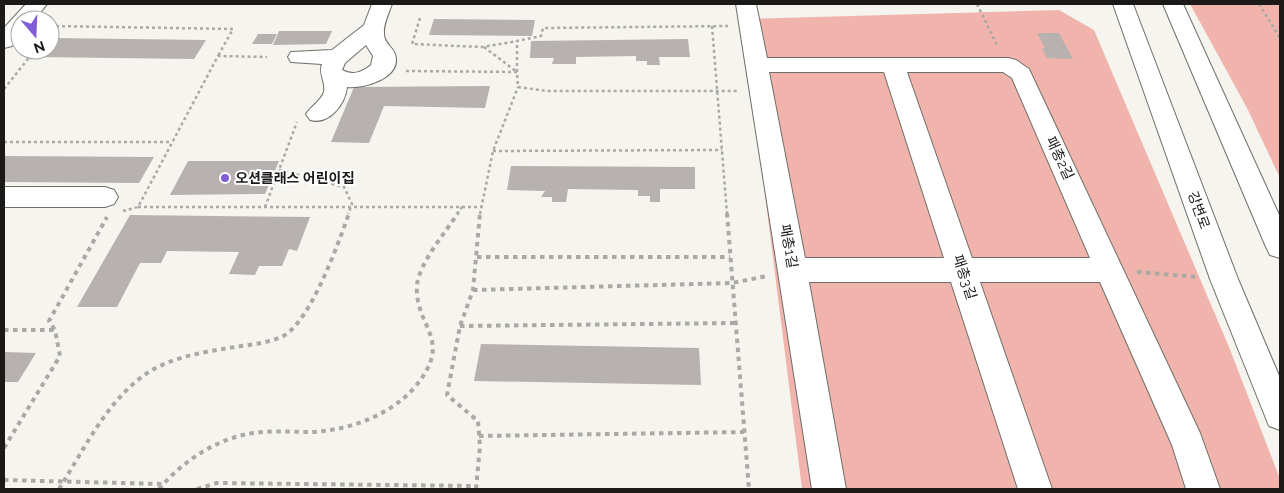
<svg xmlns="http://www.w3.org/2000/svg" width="1284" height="493" viewBox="0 0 1284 493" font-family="Raleway,'Noto Sans KR',sans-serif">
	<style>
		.green { fill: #f0b4ac }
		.building { fill: #b7b2af }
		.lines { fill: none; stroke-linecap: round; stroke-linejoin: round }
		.minor-casing { stroke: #706e6a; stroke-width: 2 }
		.path-far1 { stroke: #aaa9a5; stroke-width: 2.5; stroke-dasharray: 3 3; stroke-linecap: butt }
		.path { stroke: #aaa9a5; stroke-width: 4; stroke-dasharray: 4.5 4.5; stroke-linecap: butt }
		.minor { fill: #fff; fill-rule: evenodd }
		.poi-dot { fill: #7f5dd7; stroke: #fff; stroke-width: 2 }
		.labels { text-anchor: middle; stroke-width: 4; stroke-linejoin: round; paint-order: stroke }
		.street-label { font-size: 14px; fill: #1b1a19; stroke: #fff }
		.poi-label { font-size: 14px; font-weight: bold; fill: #1b1a19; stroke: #fff; text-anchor: start }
	</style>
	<rect width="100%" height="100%" fill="#f5f4ee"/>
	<!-- green -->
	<g class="green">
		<polygon points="1190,4 1280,4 1280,178 1247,108"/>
		<polygon points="1059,10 1094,30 1229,347 1280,479 1280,489 802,489 743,19"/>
	</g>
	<!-- building -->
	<g class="building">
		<polygon points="434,19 535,20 532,36 429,35"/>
		<polygon points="279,31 332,31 326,44 273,45"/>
		<polygon points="1037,33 1059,33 1073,59 1047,58 1042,49 1045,48"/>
		<polygon points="258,34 277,34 272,44 252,44"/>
		<polygon points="51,38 206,40 194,59 35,57 41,50 50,50"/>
		<polygon points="688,39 690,57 659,57 660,65 647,65 647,61 636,61 636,56 576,57 576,64 552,64 554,58 530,58 531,41"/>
		<polygon points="490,86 485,108 384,106 369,143 331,142 354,87"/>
		<polygon points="4,156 154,157 139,183 4,182"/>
		<polygon points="188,161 279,161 265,194 170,195"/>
		<polygon points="511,166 695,167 695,189 660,189 660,202 650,202 650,196 638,196 638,190 568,189 566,202 552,202 552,197 541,197 545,191 507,190"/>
		<polygon points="130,215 310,217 297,251 289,249 282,266 259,266 255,275 229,274 239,252 167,251 161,263 140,263 117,307 77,307"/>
		<polygon points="481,344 699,348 701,385 474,381"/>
		<polygon points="4,352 36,353 18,382 4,382"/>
	</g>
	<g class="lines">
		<defs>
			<g id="minor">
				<polygon points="26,4 47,4 34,20 20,20 20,36 12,46 4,48 4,28"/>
				<path d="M 372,4 L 392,4 C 389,13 383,24 384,34 C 384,43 392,46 395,54 C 403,78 363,89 347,87 C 345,106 328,125 310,120 L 306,114 C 311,106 321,101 324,92 C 326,82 318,73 322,64 L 291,62 L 288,57 L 291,52 L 332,50 L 364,25 ZM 366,45 L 373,56 L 371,65 C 362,72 353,76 342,70 L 345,63 Z"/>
				<path d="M 736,4 L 756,4 L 767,58 L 1008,58 L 1016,60 L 1029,69 L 1200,433 L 1220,489 L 1186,489 L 1172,445 L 1100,282 L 980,282 L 1052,489 L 1018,489 L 951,282 L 809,282 L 846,489 L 812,489 ZM 769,72 L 884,72 L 944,258 L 805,258 ZM 907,72 L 1003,72 L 1012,78 L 1090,258 L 972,258 Z"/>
				<polygon points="1113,4 1133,4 1238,279 1280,378 1280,430 1269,426 1210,279"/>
				<polygon points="1163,4 1183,4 1280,217 1280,258 1270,255 1266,247"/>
				<polygon points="4,187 105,187 114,190 118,197 114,204 105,207 4,207"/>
			</g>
		</defs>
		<!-- minor casing -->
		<use href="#minor" class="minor-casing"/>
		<!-- path-far1 -->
		<g class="path-far1">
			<polyline points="977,4 998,47"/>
			<polyline points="1259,4 1280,38"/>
			<polyline points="420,18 412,44 483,47 517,41"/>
			<polyline points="50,26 233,29 218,56"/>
			<polyline points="712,26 727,214"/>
			<polyline points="50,32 59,27"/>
			<polyline points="484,47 517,72"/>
			<polyline points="406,71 517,72 518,87 547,91 737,91"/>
			<polyline points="517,72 517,41 541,36 543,28 728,26"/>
			<polyline points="4,89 35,50"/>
			<polyline points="4,142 172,142"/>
			<polyline points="493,151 722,150"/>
			<polyline points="279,170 344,187 352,204 348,214"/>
			<polyline points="138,207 481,207"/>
			<polyline points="265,207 297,122"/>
			<polyline points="123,211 138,207 218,56 267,57"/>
			<polyline points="457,214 462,207"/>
			<polyline points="480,214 493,151 518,87"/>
		</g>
		<!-- path -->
		<g class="path">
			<polyline points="727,213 749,489"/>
			<polyline points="477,257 730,257"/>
			<polyline points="1137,272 1198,277"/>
			<polyline points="473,290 732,283 767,276"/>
			<polyline points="460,326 735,323"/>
			<polyline points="4,330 54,330"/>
			<polyline points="479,436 744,432"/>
			<polyline points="4,448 60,356 55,330 49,321 107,217"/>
			<polyline points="4,480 162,484"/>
			<path d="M 59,489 C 85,448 109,396 152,370 C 175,357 203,352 229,348 C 246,345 265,344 281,337 C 309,326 339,242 349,213"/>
			<path d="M 159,489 C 181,463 214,440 248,434 C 269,430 291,432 312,432 C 349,430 389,416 414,388 C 456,339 414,328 417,285 C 419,263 446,232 458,213"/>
			<polyline points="197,489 217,483 476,486"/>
			<polyline points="476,489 480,446 478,421 447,395 460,326 473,290 480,213"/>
		</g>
		<!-- minor -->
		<use href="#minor" class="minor"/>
	</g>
	<!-- markers -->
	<circle class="poi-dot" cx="225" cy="178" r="5"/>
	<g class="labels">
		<!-- street labels -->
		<g class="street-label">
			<text transform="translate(1060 158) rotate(65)" y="5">패총2길</text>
			<text transform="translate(1199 210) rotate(70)" y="5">강변로</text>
			<text transform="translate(789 246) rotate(80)" y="5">패총1길</text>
			<text transform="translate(965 277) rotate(72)" y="5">패총3길</text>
		</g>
		<!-- poi labels -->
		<g class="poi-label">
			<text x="235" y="183">오션클래스 어린이집</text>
		</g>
	</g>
	<!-- border -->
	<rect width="1284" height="493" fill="none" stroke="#1b1a19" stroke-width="10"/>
	<!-- north arrow -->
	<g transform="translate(35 35) rotate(161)"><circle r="24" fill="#ffffff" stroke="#a4a3a3"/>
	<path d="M0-4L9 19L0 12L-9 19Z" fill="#7f5dd7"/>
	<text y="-8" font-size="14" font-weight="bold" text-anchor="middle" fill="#1b1a19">N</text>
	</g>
</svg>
